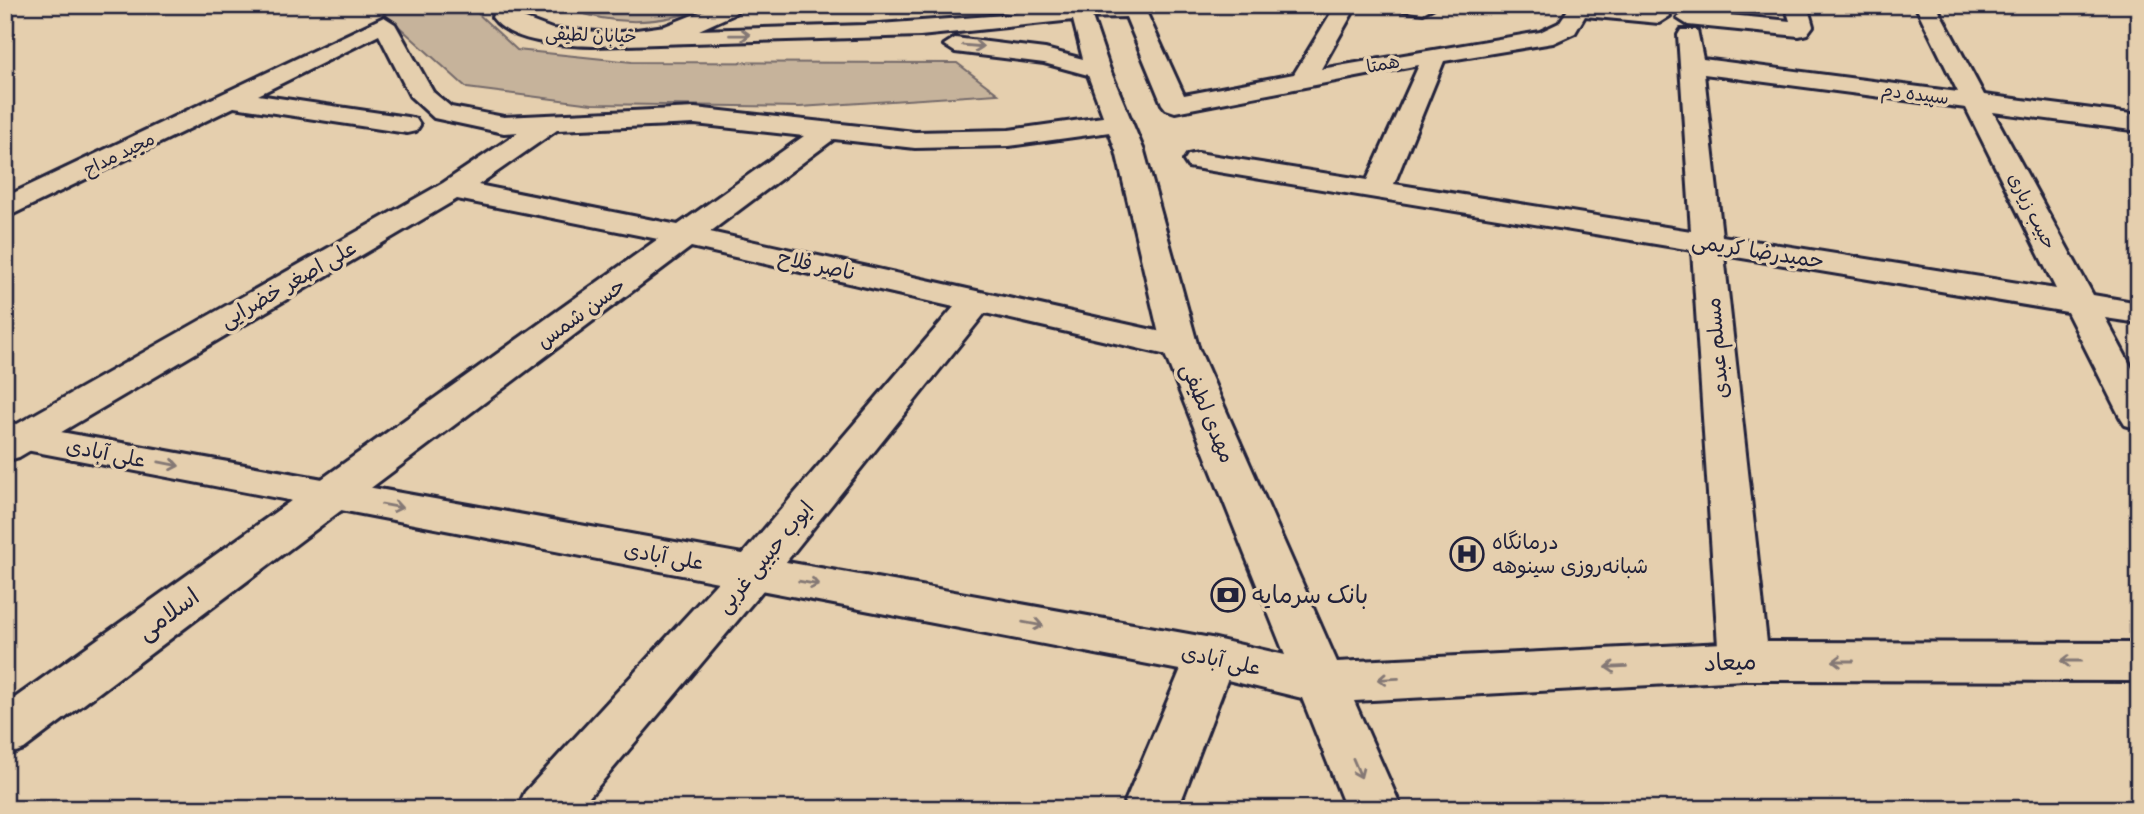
<svg xmlns="http://www.w3.org/2000/svg" width="2144" height="814" viewBox="0 0 2144 814" font-family="'Gochi Hand','Playpen Sans Arabic',sans-serif">
	<style>
		.green { fill: #c6b39b; stroke: #746a6b; stroke-width: 2 }
		.lines { fill: none; stroke-linecap: round; stroke-linejoin: round }
		.street-casing { stroke: #22223b; stroke-width: 6 }
		.secondary-casing { stroke: #22223b; stroke-width: 6 }
		.street { fill: #e5cfae; fill-rule: evenodd }
		.secondary { fill: #e5cfae; fill-rule: evenodd }
		.oneway { stroke: #847874 }
		.labels { text-anchor: middle; stroke-width: 7; stroke-linejoin: round; paint-order: stroke }
		.far-street-label { font-size: 18px; fill: #22223b; stroke: #e5cfae }
		.street-label { font-size: 21px; fill: #22223b; stroke: #e5cfae }
		.poi-label { font-size: 21px; fill: #22223b; stroke: #e5cfae; text-anchor: start }
		.near-poi-label { font-size: 24px; fill: #22223b; stroke: #e5cfae; text-anchor: start }
		.near-street-label { font-size: 24px; fill: #22223b; stroke: #e5cfae }
	</style>
	<rect width="100%" height="100%" fill="#e5cfae"/>
	<filter id="ink" filterUnits="userSpaceOnUse"><feTurbulence type="fractalNoise" baseFrequency=".0143" numOctaves="2"/><feDisplacementMap in="SourceGraphic" scale="14" xChannelSelector="R" yChannelSelector="G"/><feConvolveMatrix kernelMatrix="1 2 1 2 8 2 1 2 1" color-interpolation-filters="sRGB"/></filter>
	<g filter="url(#ink)">
		<!-- green -->
		<g class="green">
			<polygon points="375,5 478,5 474,10 517,50 632,62 957,63 998,94 800,107 592,104 467,88"/>
			<path d="M 570,5 L 711,5 C 663,25 617,27 569,9 Z"/>
		</g>
		<g class="lines">
			<defs>
				<g id="street">
					<path d="M 1090,5 L 1143,5 L 1184,95 L 1294,74 L 1336,5 L 1357,5 L 1321,69 L 1540,32 L 1559,23 L 1571,5 L 1610,5 L 1667,11 L 1670,16 L 1659,23 L 1585,16 L 1575,33 L 1553,43 L 1444,61 L 1394,184 L 1691,231 L 1678,35 L 1681,30 L 1697,30 L 1703,59 L 1958,92 L 1915,5 L 1936,5 L 1984,95 L 2139,115 L 2139,131 L 1993,112 L 2093,295 L 2139,303 L 2139,323 L 2105,318 L 2139,381 L 2139,429 L 2125,425 L 2120,417 L 2067,312 L 1724,255 L 1769,661 L 1761,674 L 1744,680 L 1727,674 L 1719,661 L 1692,250 L 1188,167 L 1184,161 L 1188,155 L 1198,153 L 1367,180 L 1419,65 L 1175,112 L 1166,109 L 1162,104 L 1126,17 L 1082,18 L 1071,12 L 1074,7 ZM 1704,74 L 1966,108 L 2056,289 L 1722,236 Z"/>
					<polygon points="1396,5 1432,5 1434,7 1423,13 1398,10"/>
					<polygon points="1785,5 1807,5 1813,26 1807,34 1799,36 1688,25 1677,18 1688,11 1790,21"/>
					<path d="M 384,17 L 395,24 L 433,92 L 451,107 L 504,117 L 695,108 L 915,132 L 1009,130 L 1117,115 L 1126,117 L 1130,123 L 1126,129 L 1117,131 L 1009,146 L 915,148 L 834,139 L 710,232 L 1180,336 L 1193,339 L 1198,347 L 1193,355 L 1180,358 L 985,313 L 769,583 L 579,809 L 517,809 L 525,792 L 737,561 L 954,307 L 691,247 L 24,749 L 5,756 L 5,705 L 658,239 L 457,199 L 19,457 L 5,461 L 5,431 L 443,183 L 519,132 L 504,133 L 434,118 L 410,96 L 379,35 L 258,95 L 407,117 L 416,119 L 420,125 L 416,131 L 407,133 L 234,107 L 5,218 L 5,197 ZM 695,124 L 804,136 L 678,225 L 478,185 L 557,130 Z"/>
					<polygon points="1211,638 1228,644 1236,657 1178,809 1122,809 1186,657 1194,644"/>
				</g>
				<path id="secondary" d="M 500,5 L 521,5 L 515,15 L 552,29 L 615,33 L 665,26 L 718,5 L 745,5 L 732,15 L 699,30 L 865,25 L 1019,14 L 990,11 L 980,5 L 1088,5 L 1110,70 L 1144,151 L 1198,347 L 1337,662 L 1744,642 L 2139,643 L 2139,681 L 1744,680 L 1354,701 L 1402,809 L 1346,809 L 1302,698 L 1211,676 L 5,446 L 5,422 L 1211,638 L 1285,655 L 1162,347 L 1116,151 L 1088,75 L 1044,63 L 955,52 L 944,45 L 955,38 L 1045,49 L 1083,59 L 1073,20 L 920,36 L 594,46 C 564,45 511,44 492,17 Z"/>
			</defs>
			<!-- street casing -->
			<use href="#street" class="street-casing"/>
			<!-- secondary casing -->
			<use href="#secondary" class="secondary-casing"/>
			<!-- street -->
			<use href="#street" class="street"/>
			<!-- secondary -->
			<use href="#secondary" class="secondary"/>
		</g>
		<!-- one-way arrows -->
		<defs><path id="oneway-shaft" d="M-6 0H5M1.5-3L5.5 0L1.5 3" fill="none" stroke-width="1.6" stroke-linecap="round" stroke-linejoin="round" transform="scale(1.75)"/></defs>
		<g class="oneway">
			<use href="#oneway-shaft" transform="translate(740 35) rotate(-1)"/>
			<use href="#oneway-shaft" transform="translate(973 46) rotate(5)"/>
			<use href="#oneway-shaft" transform="translate(169 464) rotate(11)"/>
			<use href="#oneway-shaft" transform="translate(392 506) rotate(10)"/>
			<use href="#oneway-shaft" transform="translate(809 583) rotate(10)"/>
			<use href="#oneway-shaft" transform="translate(1033 624) rotate(10)"/>
			<use href="#oneway-shaft" transform="translate(1843 661) rotate(-180)"/>
			<use href="#oneway-shaft" transform="translate(2071 661) rotate(-180)"/>
			<use href="#oneway-shaft" transform="translate(1616 667) rotate(177)"/>
			<use href="#oneway-shaft" transform="translate(1388 679) rotate(177)"/>
			<use href="#oneway-shaft" transform="translate(1357 768) rotate(67)"/>
		</g>
	</g>
	<!-- icons -->
	<defs>
		<symbol id="hospital-ring" viewBox="-11 -11 22 22"><circle r="9.5" fill="#e5cfae" stroke="#22223b" stroke-width="1.5"/><path d="M-5-5h3v3.5h4V-5h3V5h-3V1.5h-4V5h-3Z" fill="#22223b"/></symbol>
		<symbol id="bank-ring" viewBox="-11 -11 22 22"><circle r="9.5" fill="#e5cfae" stroke="#22223b" stroke-width="1.5"/><path d="M-6-4H6V4H-6ZM0-2.3a2.3 2.3 0 1 0 0 4.6a2.3 2.3 0 1 0 0-4.6Z" fill="#22223b"/></symbol>
	</defs>
	<g fill-rule="evenodd">
		<use href="#hospital-ring" x="1448" y="535" width="38" height="38"/>
		<use href="#bank-ring" x="1209" y="576" width="38" height="38"/>
	</g>
	<g class="labels">
		<!-- far-street labels -->
		<g class="far-street-label">
			<text transform="translate(591 35) rotate(2)" y="6">خیابان لطیفی</text>
			<text transform="translate(1383 64) rotate(-11)" y="6">همتا</text>
			<text transform="translate(1915 94) rotate(7)" y="6">سپیده دم</text>
			<text transform="translate(119 154) rotate(-26)" y="6">مجید مداح</text>
			<text transform="translate(2032 211) rotate(63)" y="6">حبیب زیاری</text>
		</g>
		<!-- street labels -->
		<g class="street-label">
			<text transform="translate(1758 251) rotate(9)" y="7">حمیدرضا کریمی</text>
			<text transform="translate(817 265) rotate(12)" y="7">ناصر فلاح</text>
			<text transform="translate(288 284) rotate(-30)" y="7">علی اصغر خضرایی</text>
			<text transform="translate(581 313) rotate(-36)" y="7">حسن شمس</text>
			<text transform="translate(1717 348) rotate(-95)" y="7">مسلم عبدی</text>
			<text transform="translate(1208 413) rotate(67)" y="7">مهدی لطیفی</text>
			<text transform="translate(106 453) rotate(11)" y="7">علی آبادی</text>
			<text transform="translate(664 556) rotate(10)" y="7">علی آبادی</text>
			<text transform="translate(765 557) rotate(-50)" y="7">ایوب حبیبی غربی</text>
			<text transform="translate(1221 660) rotate(12)" y="7">علی آبادی</text>
		</g>
		<!-- poi labels -->
		<g class="poi-label">
			<text x="1492" y="549">درمانگاه<tspan x="1492" dy="24">شبانه‌روزی سینوهه</tspan></text>
		</g>
		<!-- near-poi labels -->
		<g class="near-poi-label">
			<text x="1252" y="603">بانک سرمایه</text>
		</g>
		<!-- near-street labels -->
		<g class="near-street-label">
			<text transform="translate(168 614) rotate(-36)" y="8">اسلامی</text>
			<text transform="translate(1730 662) rotate(-2)" y="8">میعاد</text>
		</g>
	</g>
	<!-- margin -->
	<rect width="2144" height="814" fill="none" stroke="#e5cfae" stroke-width="28"/>
	<rect x="14" y="14" width="2116" height="786" fill="none" stroke="#22223b" stroke-width="2.5" filter="url(#ink)"/>
</svg>
